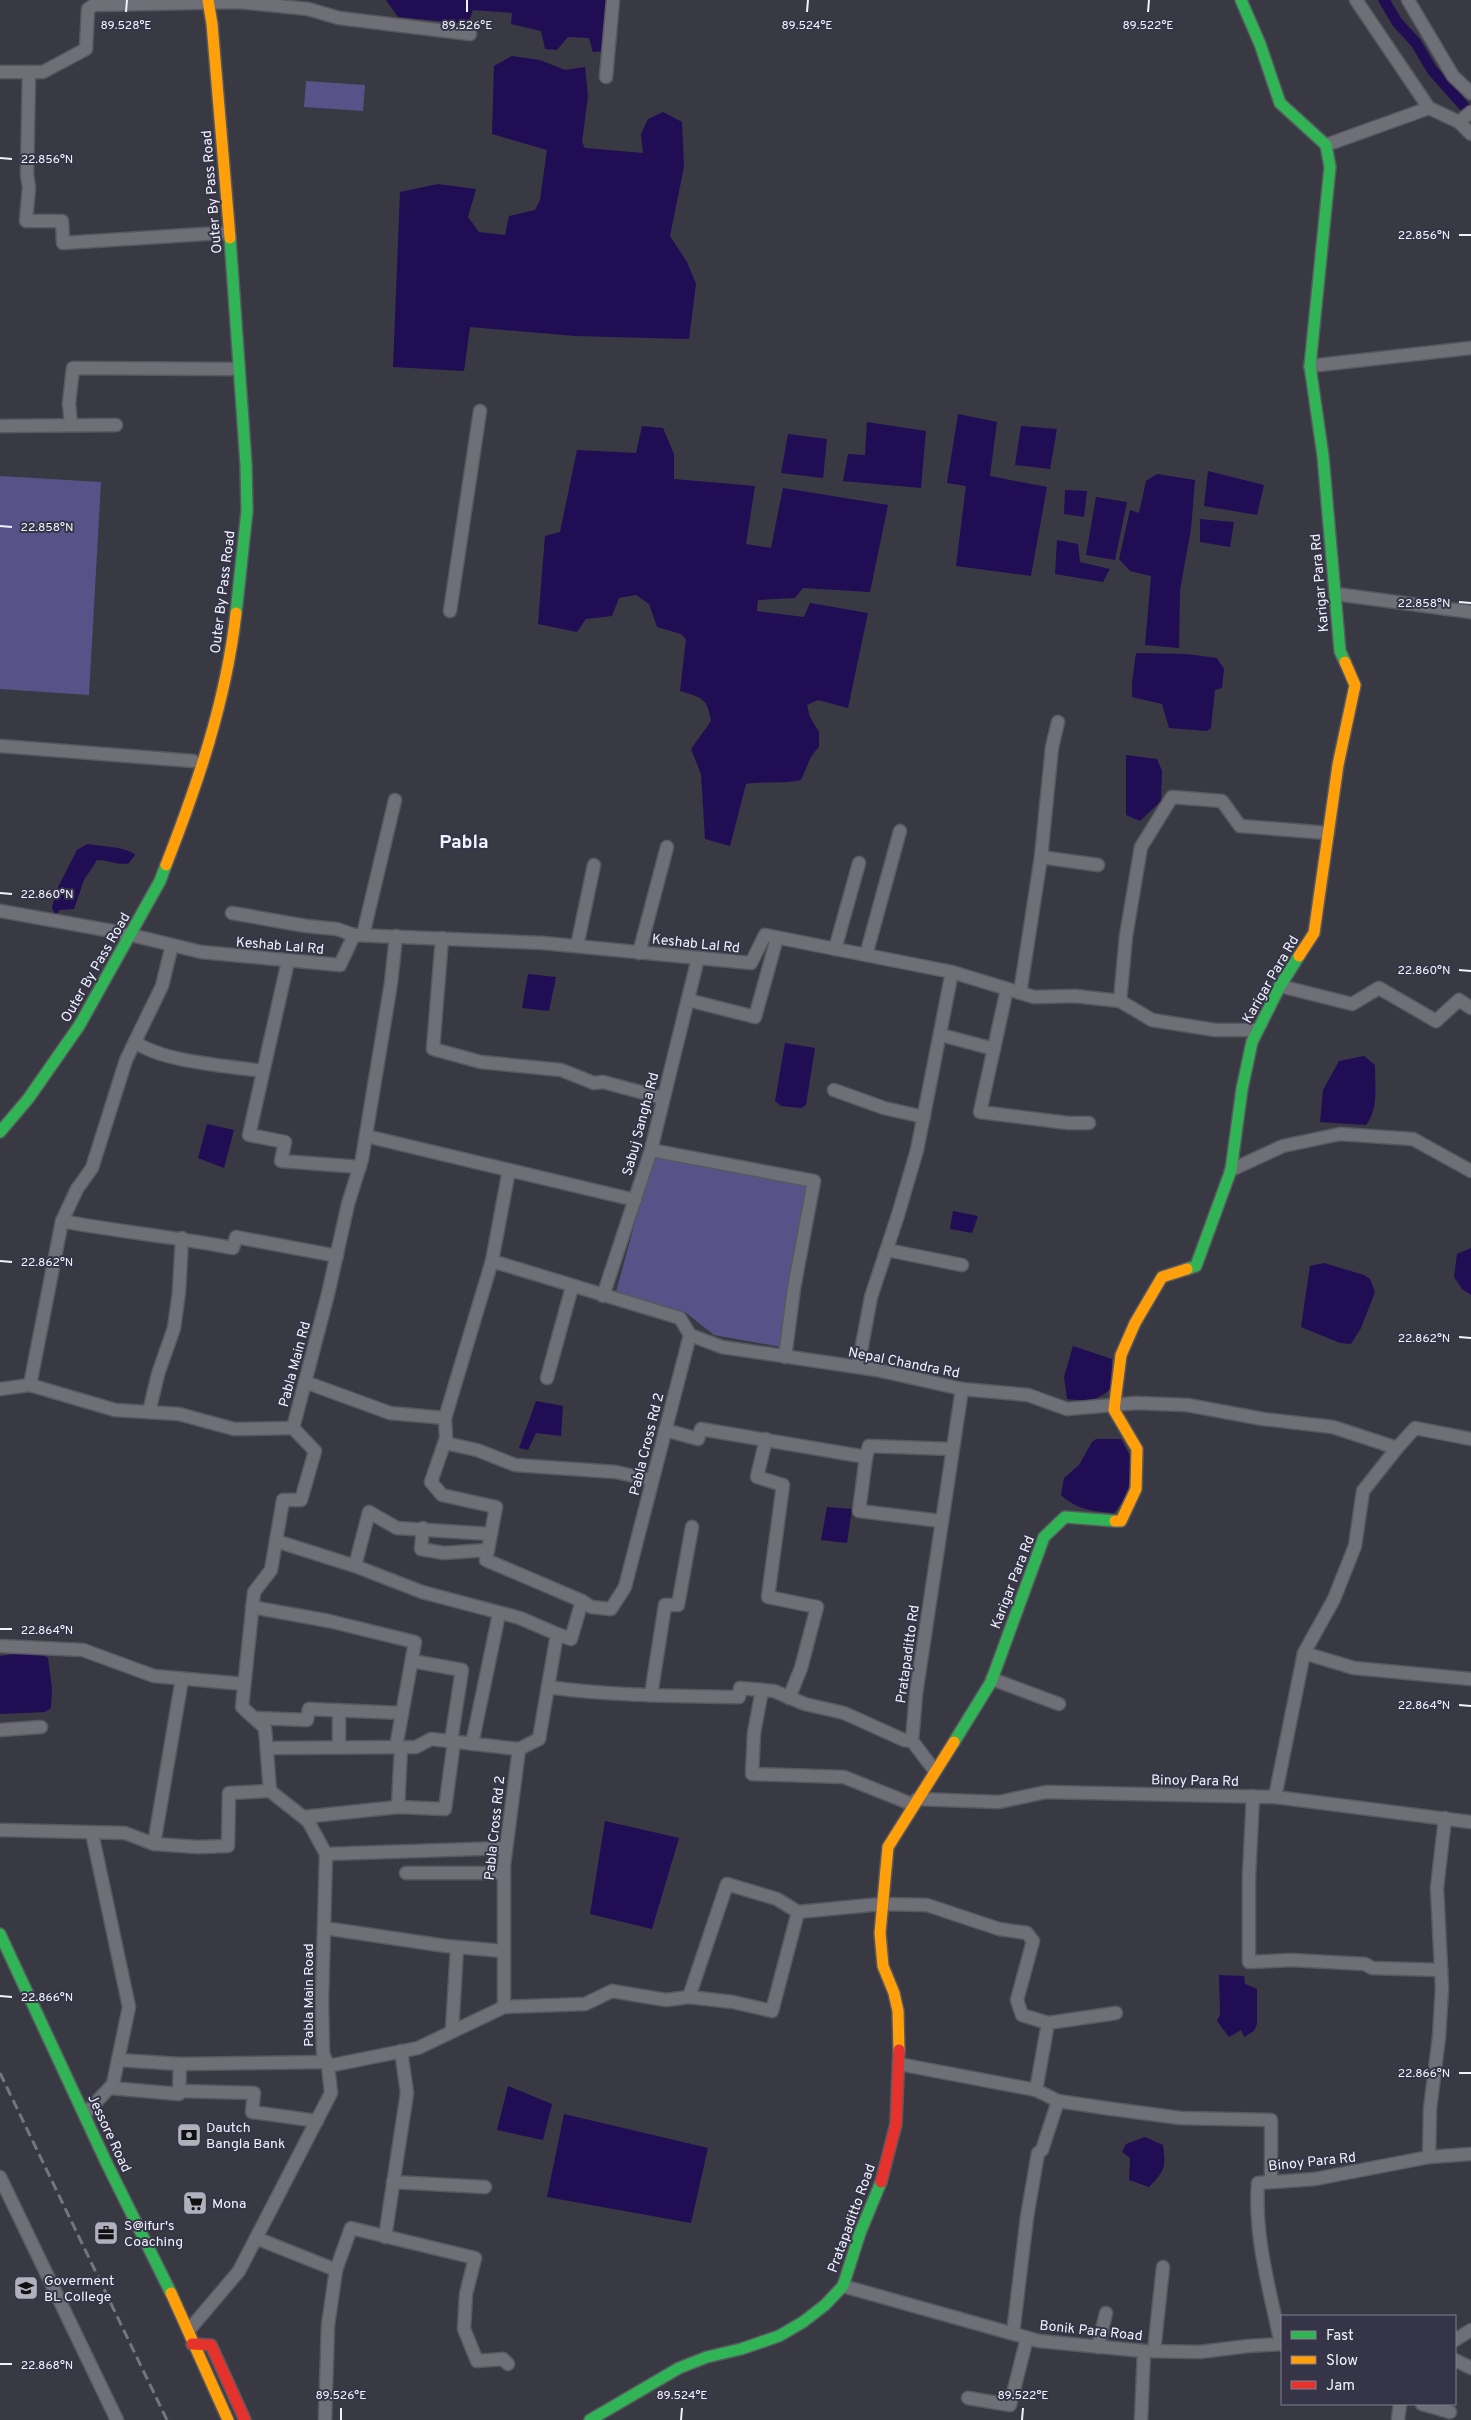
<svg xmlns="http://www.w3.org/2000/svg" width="1471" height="2420" viewBox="0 0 1471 2420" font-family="Overpass,sans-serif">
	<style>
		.green { fill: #575388 }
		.water { fill: #210d54 }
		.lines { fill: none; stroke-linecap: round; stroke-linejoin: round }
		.canal { stroke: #210d54; stroke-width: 11 }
		.street-casing { stroke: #585860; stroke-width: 15 }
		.fast-casing { stroke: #585860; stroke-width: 14 }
		.slow-casing { stroke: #585860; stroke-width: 14 }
		.jam-casing { stroke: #585860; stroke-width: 14 }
		.street { stroke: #6f6f77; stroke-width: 12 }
		.fast { stroke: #30b455; stroke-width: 11 }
		.slow { stroke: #ff9f0a; stroke-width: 11 }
		.jam { stroke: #e5322d; stroke-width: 11 }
		.rail { stroke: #75757d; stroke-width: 3; stroke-dasharray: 10 5; stroke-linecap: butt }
		.ticks { fill: none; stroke: #f2f2fe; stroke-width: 2 }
		.labels { text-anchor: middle; stroke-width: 4; stroke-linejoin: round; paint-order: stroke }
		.street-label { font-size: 14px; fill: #f2f2fe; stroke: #353547 }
		.poi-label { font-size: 14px; fill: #f2f2fe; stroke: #353547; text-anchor: start }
		.district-label { font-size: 19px; font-weight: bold; fill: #f2f2fe; stroke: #353547 }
		.ticks-label { font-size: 12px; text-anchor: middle; fill: #f2f2fe; stroke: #353547; stroke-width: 4; stroke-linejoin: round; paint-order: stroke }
	</style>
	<rect width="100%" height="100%" fill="#393943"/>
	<!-- green -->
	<g class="green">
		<polygon points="306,81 365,85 363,111 304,107"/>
		<polygon points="0,476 101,482 89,695 0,689"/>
		<polygon points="653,1156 809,1185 781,1347 714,1335 685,1312 616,1292"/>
	</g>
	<!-- water -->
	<g class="water">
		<polygon points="386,0 610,0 605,51 593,52 589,38 568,37 557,50 545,49 541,31 511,24 512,13 473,10 468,24 398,17"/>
		<polygon points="512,56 540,60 565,70 585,67 588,96 582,142 585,148 643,153 641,134 648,119 663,112 682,122 684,167 670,236 687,262 696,284 689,339 575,336 470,327 464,371 393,367 400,192 438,184 476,189 468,217 479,232 505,235 509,216 535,210 540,200 547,150 492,134 494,66"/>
		<polygon points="958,414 997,422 990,476 1047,487 1031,576 956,566 966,486 947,483"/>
		<polygon points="867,422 926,431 921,488 843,481 848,454 865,455"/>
		<path d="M 642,426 L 663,428 L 674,454 L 674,479 L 755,486 L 746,544 L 771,548 L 783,488 L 888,505 L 870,592 L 803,588 L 795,598 L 758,600 L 757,611 L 804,617 L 810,603 L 868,613 L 848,708 L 818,700 L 807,705 L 810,717 L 819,732 L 819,747 C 808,758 808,766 801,780 C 784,784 765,781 746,784 L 730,846 L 705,839 L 701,774 L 691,749 L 711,721 C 707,697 702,698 680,691 L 686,639 L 681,634 L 657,627 L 649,604 L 636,595 L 619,598 L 612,616 L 586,619 L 577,632 L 538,624 L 545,536 L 560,532 L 577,450 L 636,453 Z"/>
		<polygon points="1021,426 1057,429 1050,469 1015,465"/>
		<polygon points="788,434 827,439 823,478 781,473"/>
		<polygon points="1208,471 1264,485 1257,515 1204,506"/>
		<polygon points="1157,474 1195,480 1191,529 1180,590 1179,648 1145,645 1151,576 1130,571 1119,559 1130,510 1139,513 1146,481"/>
		<polygon points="1065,490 1087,491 1084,517 1064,514"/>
		<polygon points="1096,497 1127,502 1115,560 1086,555"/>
		<polygon points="1200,519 1234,522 1230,547 1200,542"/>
		<polygon points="1057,540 1078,544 1080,562 1110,569 1103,582 1055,574"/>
		<polygon points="1136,653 1186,654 1217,658 1224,669 1222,688 1215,690 1211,728 1207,731 1169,728 1162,704 1132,697 1132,683"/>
		<polygon points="1126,755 1157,759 1162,771 1161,801 1140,821 1126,815"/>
		<path d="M 87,844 C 98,846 129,847 135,855 L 129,863 C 118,866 109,860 97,860 L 84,880 L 74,909 L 59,910 L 56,916 L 52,908 L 56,891 L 77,850 Z"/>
		<polygon points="528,974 556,977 549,1011 522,1008"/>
		<polygon points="785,1043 815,1048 806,1105 801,1108 781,1106 775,1101"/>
		<path d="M 1364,1056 L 1375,1065 C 1375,1085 1379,1109 1366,1125 L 1320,1122 L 1323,1090 L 1339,1061 Z"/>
		<polygon points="207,1124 234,1130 224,1168 198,1158"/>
		<polygon points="953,1211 978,1216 972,1233 950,1229"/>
		<polygon points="1471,1248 1471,1295 1462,1289 1454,1277 1457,1254"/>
		<polygon points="1324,1263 1364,1275 1370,1279 1375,1292 1361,1328 1351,1344 1340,1343 1301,1327 1310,1266"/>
		<path d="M 1073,1346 L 1112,1359 L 1111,1388 C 1098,1402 1085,1401 1067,1399 L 1064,1377 Z"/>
		<polygon points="536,1401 563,1406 561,1436 536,1433 528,1450 519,1448"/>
		<path d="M 1096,1439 L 1121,1439 C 1124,1444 1128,1451 1130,1457 C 1135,1476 1126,1500 1114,1513 C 1093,1511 1077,1510 1061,1495 L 1064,1478 L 1079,1465 L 1092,1442 Z"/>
		<polygon points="827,1507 852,1509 847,1543 821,1540"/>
		<polygon points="36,1651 48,1658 52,1688 51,1708 45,1712 0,1714 0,1656"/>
		<polygon points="605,1821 679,1838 652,1929 590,1914"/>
		<polygon points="1219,1975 1244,1976 1245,1984 1257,1989 1257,2024 1254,2031 1244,2037 1241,2030 1229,2037 1217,2021 1220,2014"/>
		<polygon points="508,2086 552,2104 543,2140 497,2130"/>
		<polygon points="564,2114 708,2148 691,2223 547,2197"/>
		<path d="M 1145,2137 L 1163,2145 C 1166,2167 1165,2171 1149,2187 L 1129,2180 L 1130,2158 L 1122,2152 L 1126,2144 Z"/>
	</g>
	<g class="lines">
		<!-- canal -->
		<polyline class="canal" points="1384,0 1397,22 1416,43 1432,70 1471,114"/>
		<defs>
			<g id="street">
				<polyline points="1356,0 1429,108 1459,122 1471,134"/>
				<polyline points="1408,0 1453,76 1471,93"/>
				<polyline points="0,72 43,72 86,49 88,9 94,5 239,2 308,9 339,18 470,34"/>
				<polyline points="29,72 27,175 29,187 26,221 62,221 63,243 220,233"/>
				<polyline points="606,77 613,0"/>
				<polyline points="1459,122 1471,112"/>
				<polyline points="1326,145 1429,108"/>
				<polyline points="1310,366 1471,348"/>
				<polyline points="71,425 69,403 73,368 232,369"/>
				<polyline points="0,426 116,425"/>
				<polyline points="1336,594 1471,612"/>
				<polyline points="450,611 480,411"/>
				<polyline points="0,746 193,761"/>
				<polyline points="1041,857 1052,747 1058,722"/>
				<polyline points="0,911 123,933 201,952 340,965 354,935 543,943 751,963 765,935 952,972 1034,997 1075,996 1120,1001 1152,1020 1215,1030 1257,1030"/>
				<polyline points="232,913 306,926 337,929 354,935"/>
				<polyline points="363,935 395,800"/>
				<polyline points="442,938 433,1049 481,1062 561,1070 594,1083 603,1082 663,1098"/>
				<polyline points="577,946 594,865"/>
				<polyline points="835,949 859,863"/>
				<polyline points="639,953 667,847"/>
				<polyline points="866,955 900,831"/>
				<polyline points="288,961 249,1135 285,1142 281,1161 360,1167"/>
				<polyline points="1280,986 1352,1004 1379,988 1436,1021 1459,1000 1471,1008"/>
				<polyline points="1007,989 980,1112 1068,1123 1089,1123"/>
				<polyline points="1020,993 1041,857 1098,865"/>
				<polyline points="688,1000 755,1017 777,938"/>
				<polyline points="1120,1001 1126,936 1141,847 1172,797 1222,801 1240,826 1328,833"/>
				<polyline points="941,1035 994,1049"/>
				<path d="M 135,1042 C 163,1062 228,1066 263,1071"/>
				<polyline points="834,1090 884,1108 924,1117"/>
				<polyline points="366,1136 635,1200"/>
				<polyline points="651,1150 814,1181 794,1288 785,1357"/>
				<polyline points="1231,1170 1283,1146 1340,1134 1413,1139 1471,1171"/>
				<path d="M 62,1221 C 119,1232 177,1237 233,1248 L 236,1237 L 337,1256"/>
				<polyline points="887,1250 962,1265"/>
				<polyline points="492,1261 509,1170"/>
				<polyline points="603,1296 651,1150 698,958"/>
				<polyline points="690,1335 722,1347 877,1370 962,1389 1028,1395 1067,1409 1136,1403 1187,1405 1263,1419 1333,1427 1397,1448"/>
				<polyline points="858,1367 871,1297 898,1215 917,1150 952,972"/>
				<polyline points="547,1378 572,1287"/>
				<polyline points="305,1382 390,1413 445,1418 492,1261 680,1318 690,1335 625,1587 611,1609 591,1607 582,1601 571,1639 557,1634 539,1739 519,1749"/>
				<polyline points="30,1385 62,1221 77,1189 92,1168 126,1060 162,986 172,945"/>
				<polyline points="0,1389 30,1385 115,1410 179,1414 234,1429 293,1428"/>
				<polyline points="149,1412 158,1374 174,1328 179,1292 182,1238"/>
				<polyline points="445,1418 446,1438 431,1482 442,1495 496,1507 486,1560 582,1601"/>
				<polyline points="293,1428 328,1294 348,1204 362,1159 391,983 396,936"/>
				<polyline points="665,1430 698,1439 701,1429 866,1457 869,1446 952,1449"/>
				<polyline points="766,1439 757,1477 783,1485 768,1597 817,1607 801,1668 789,1698"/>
				<polyline points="445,1443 477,1450 515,1465 616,1472 652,1480"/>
				<polyline points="866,1457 859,1511 941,1521"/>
				<polyline points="423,1528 421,1549 444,1553 488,1550"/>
				<polyline points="276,1541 355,1566 422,1592 520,1618 557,1634"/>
				<polyline points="355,1566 369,1512 397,1528 491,1534"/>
				<polyline points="252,1607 329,1621 415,1642 396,1747"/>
				<polyline points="0,1646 83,1650 154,1676 244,1684"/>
				<polyline points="1304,1653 1354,1668 1471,1679"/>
				<polyline points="412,1661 462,1670 451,1741"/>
				<polyline points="992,1679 1059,1704"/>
				<path d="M 548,1687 C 611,1696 675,1696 739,1697 L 740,1688 L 774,1691 L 805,1704 L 844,1713 L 904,1740 L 912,1741"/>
				<polyline points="762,1690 754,1733 752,1774 844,1777 914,1805"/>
				<polyline points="651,1695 665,1605 678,1605 692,1527"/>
				<polyline points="255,1718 307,1720 309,1709 402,1713"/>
				<polyline points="0,1730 41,1727"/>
				<polyline points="472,1744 499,1614"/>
				<polyline points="339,1747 339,1710"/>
				<polyline points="267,1748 416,1747 431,1739 519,1749"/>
				<polyline points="935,1771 912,1741 916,1694 962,1389"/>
				<polyline points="270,1791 265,1728 242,1707 254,1592 271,1570 283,1500 301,1500 315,1451 293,1428"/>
				<polyline points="1253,1796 1249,1875 1249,1962 1291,1960 1365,1964 1372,1968 1441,1970"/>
				<polyline points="1275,1797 1304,1653 1334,1599 1355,1546 1363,1491 1397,1448 1415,1428 1471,1439"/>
				<polyline points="917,1799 999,1802 1046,1792 1275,1797 1471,1822"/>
				<polyline points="398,1807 401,1747"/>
				<polyline points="303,1817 398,1807 445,1809 454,1742"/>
				<polyline points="0,1830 125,1833 154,1844 198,1847 228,1846 229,1793 270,1791"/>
				<polyline points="154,1844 182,1679"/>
				<polyline points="326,1854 505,1848"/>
				<polyline points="406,1873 503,1873"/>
				<polyline points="324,1928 446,1946 503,1951"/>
				<polyline points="689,1997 733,2002 772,2011 798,1912"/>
				<polyline points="504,2007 504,1865 519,1749"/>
				<polyline points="1116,2013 1048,2023 1036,2090 1058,2101 1105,2108 1180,2118 1271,2120 1271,2181"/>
				<polyline points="452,2031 457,1947"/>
				<polyline points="118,2060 180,2064 327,2062"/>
				<polyline points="899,2064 1036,2090"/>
				<polyline points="328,2066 418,2048 504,2007 585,2004 612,1991 666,2000 689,1997 727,1884 777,1899 798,1912 881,1904 927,1905 999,1929 1027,1933 1033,1941 1017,2000 1022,2015 1048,2023"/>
				<polyline points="110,2088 179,2094 180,2064"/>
				<polyline points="180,2091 254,2093 252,2112 317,2121"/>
				<polyline points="85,2114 113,2084 129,2007 92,1833"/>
				<polyline points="1429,2157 1430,2109 1439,2037 1442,1988 1437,1888 1445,1818"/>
				<polyline points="0,2177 117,2420"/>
				<polyline points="393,2182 485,2187"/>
				<polyline points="385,2237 407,2093 401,2051"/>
				<polyline points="256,2238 336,2270 351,2228 475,2258 466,2294 464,2329 477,2361 503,2359 508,2364"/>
				<polyline points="843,2286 1039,2341 1144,2351 1200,2352 1248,2346 1282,2344"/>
				<polyline points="189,2330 239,2271 331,2093 328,2066 323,2053 322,1999 326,1854 308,1821 270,1791"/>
				<polyline points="1013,2333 1027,2217 1038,2153 1042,2150 1058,2101"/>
				<polyline points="1455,2340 1471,2330"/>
				<path d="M 1281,2344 C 1270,2291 1254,2237 1258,2183 L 1315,2179 L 1429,2157 L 1471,2154"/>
				<polyline points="1098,2347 1106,2313"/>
				<polyline points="1154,2351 1163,2267"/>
				<polyline points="1455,2360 1471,2368"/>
				<polyline points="968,2398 1010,2405 1027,2338"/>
				<polyline points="1422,2404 1450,2412"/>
				<polyline points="325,2420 328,2325 336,2270"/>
				<polyline points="1141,2420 1144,2351"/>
				<polyline points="1398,2420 1400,2404"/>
			</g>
			<g id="fast">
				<polyline points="1241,0 1260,44 1280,103 1326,145 1330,167 1310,366 1323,456 1340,651 1345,662"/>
				<polyline points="230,238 246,464 247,511 236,613"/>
				<polyline points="0,1132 28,1099 79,1026 160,881 166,865"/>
				<polyline points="1187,1269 1196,1266 1231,1170 1242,1089 1252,1042 1280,986 1299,956"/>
				<polyline points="954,1742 991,1682 1044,1537 1065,1517 1115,1521"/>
				<polyline points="0,1934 107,2164 171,2293"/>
				<polyline points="590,2420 679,2368 707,2357 741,2349 779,2336 803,2322 825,2305 843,2286 860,2233 881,2182"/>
			</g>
			<g id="slow">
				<polyline points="208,0 212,24 230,238"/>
				<path d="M 166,865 C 198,783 226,701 236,613"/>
				<polyline points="1299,956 1314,933 1338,765 1355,685 1345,662"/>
				<polyline points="1115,1521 1121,1521 1136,1489 1137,1449 1114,1410 1121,1355 1135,1323 1162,1277 1187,1269"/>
				<polyline points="899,2050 898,2011 894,1993 883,1966 880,1933 888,1847 954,1742"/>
				<polyline points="171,2293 228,2420"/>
			</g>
			<g id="jam">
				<polyline points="881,2182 896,2124 899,2050"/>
				<polyline points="192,2344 211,2345 245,2420"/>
			</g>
		</defs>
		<!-- street casing -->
		<use href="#street" class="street-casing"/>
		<!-- fast casing -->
		<use href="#fast" class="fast-casing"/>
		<!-- slow casing -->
		<use href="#slow" class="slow-casing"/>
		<!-- jam casing -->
		<use href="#jam" class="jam-casing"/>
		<!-- street -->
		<use href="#street" class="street"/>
		<!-- fast -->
		<use href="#fast" class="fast"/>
		<!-- slow -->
		<use href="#slow" class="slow"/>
		<!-- jam -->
		<use href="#jam" class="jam"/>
		<!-- rail -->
		<polyline class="rail" points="0,2073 167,2420"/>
	</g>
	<!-- ticks -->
	<path class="ticks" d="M 126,12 L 127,0M 467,12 L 467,0M 807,12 L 808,0M 1148,12 L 1149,0M 0,158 L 12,159M 1459,235 L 1471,235M 0,526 L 12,527M 1459,602 L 1471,603M 0,893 L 12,894M 1459,970 L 1471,971M 0,1261 L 12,1262M 1459,1337 L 1471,1338M 0,1629 L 12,1629M 1459,1705 L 1471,1706M 0,1996 L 12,1997M 1459,2073 L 1471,2073M 0,2364 L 12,2364M 341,2420 L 341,2408M 681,2420 L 682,2408M 1022,2420 L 1023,2408"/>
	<!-- icons -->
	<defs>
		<symbol id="bank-square" viewBox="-11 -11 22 22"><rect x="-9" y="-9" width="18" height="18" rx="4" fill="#b1b1bd" stroke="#353547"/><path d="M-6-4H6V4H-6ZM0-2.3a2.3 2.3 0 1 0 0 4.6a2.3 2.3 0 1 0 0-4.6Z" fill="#111"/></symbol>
		<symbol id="supermarket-square" viewBox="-11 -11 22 22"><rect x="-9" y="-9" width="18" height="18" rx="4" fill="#b1b1bd" stroke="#353547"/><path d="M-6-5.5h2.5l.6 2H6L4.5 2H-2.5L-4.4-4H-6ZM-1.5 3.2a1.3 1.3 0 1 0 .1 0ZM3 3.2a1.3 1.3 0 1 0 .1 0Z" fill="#111"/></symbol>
		<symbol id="office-square" viewBox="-11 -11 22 22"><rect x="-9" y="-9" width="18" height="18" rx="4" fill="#b1b1bd" stroke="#353547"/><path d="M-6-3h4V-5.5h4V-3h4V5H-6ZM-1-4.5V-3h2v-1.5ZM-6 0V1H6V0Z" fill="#111"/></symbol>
		<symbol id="university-square" viewBox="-11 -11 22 22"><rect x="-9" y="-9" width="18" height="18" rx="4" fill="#b1b1bd" stroke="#353547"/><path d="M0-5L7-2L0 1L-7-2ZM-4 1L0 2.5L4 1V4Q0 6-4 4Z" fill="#111"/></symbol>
	</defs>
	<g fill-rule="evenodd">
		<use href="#bank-square" x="175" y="2121" width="28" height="28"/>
		<use href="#supermarket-square" x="181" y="2189" width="28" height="28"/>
		<use href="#office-square" x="92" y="2219" width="28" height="28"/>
		<use href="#university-square" x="12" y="2274" width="28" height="28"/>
	</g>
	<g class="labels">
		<!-- street labels -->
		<g class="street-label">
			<text transform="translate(211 192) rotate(-95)" y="5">Outer By Pass Road</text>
			<text transform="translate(1319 583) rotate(-95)" y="5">Karigar Para Rd</text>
			<text transform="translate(222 592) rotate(-83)" y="5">Outer By Pass Road</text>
			<text transform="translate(696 943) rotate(6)" y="5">Keshab Lal Rd</text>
			<text transform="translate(280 945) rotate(5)" y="5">Keshab Lal Rd</text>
			<text transform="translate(95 967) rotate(-60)" y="5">Outer By Pass Road</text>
			<text transform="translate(1270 979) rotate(-60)" y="5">Karigar Para Rd</text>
			<text transform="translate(640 1124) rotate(-75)" y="5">Sabuj Sangha Rd</text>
			<text transform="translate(904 1362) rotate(11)" y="5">Nepal Chandra Rd</text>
			<text transform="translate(294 1364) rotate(-75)" y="5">Pabla Main Rd</text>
			<text transform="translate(646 1444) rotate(-76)" y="5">Pabla Cross Rd 2</text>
			<text transform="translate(1012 1582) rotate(-69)" y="5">Karigar Para Rd</text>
			<text transform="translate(907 1654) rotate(-82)" y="5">Pratapaditto Rd</text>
			<text transform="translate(1195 1780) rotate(1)" y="5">Binoy Para Rd</text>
			<text transform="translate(494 1828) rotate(-84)" y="5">Pabla Cross Rd 2</text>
			<text transform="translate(308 1995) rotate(-90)" y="5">Pabla Main Road</text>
			<text transform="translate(110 2133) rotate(65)" y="5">Jessore Road</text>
			<text transform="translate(1312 2161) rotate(-6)" y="5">Binoy Para Rd</text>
			<text transform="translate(851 2218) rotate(-70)" y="5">Pratapaditto Road</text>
			<text transform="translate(1091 2330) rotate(6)" y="5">Bonik Para Road</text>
		</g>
		<!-- poi labels -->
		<g class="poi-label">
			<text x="206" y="2132">Dautch<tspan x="206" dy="16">Bangla Bank</tspan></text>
			<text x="212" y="2208">Mona</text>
			<text x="124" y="2230">S@ifur's<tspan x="124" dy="16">Coaching</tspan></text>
			<text x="44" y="2285">Goverment<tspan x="44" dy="16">BL College</tspan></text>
		</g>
		<!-- district labels -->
		<g class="district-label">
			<text x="464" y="848">Pabla</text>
		</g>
	</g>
	<g class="ticks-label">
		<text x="126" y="29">89.528°E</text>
		<text x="467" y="29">89.526°E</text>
		<text x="807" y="29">89.524°E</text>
		<text x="1148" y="29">89.522°E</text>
		<text x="47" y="163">22.856°N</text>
		<text x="1424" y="239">22.856°N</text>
		<text x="47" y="531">22.858°N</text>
		<text x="1424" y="607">22.858°N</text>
		<text x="47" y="898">22.860°N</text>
		<text x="1424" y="974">22.860°N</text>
		<text x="47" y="1266">22.862°N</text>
		<text x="1424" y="1342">22.862°N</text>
		<text x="47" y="1634">22.864°N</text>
		<text x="1424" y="1709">22.864°N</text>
		<text x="47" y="2001">22.866°N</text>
		<text x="1424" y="2077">22.866°N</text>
		<text x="47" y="2369">22.868°N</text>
		<text x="341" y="2399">89.526°E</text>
		<text x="682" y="2399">89.524°E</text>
		<text x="1023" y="2399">89.522°E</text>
	</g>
	<!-- legend -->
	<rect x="1281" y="2315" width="175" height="90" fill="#353547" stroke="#818190"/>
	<rect x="1291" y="2331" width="25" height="8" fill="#30b455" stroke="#818190"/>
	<text x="1326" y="2340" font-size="15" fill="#f2f2fe">Fast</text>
	<rect x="1291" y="2356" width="25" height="8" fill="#ff9f0a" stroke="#818190"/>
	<text x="1326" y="2365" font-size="15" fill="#f2f2fe">Slow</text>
	<rect x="1291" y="2381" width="25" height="8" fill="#e5322d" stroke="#818190"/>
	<text x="1326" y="2390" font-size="15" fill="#f2f2fe">Jam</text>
</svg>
